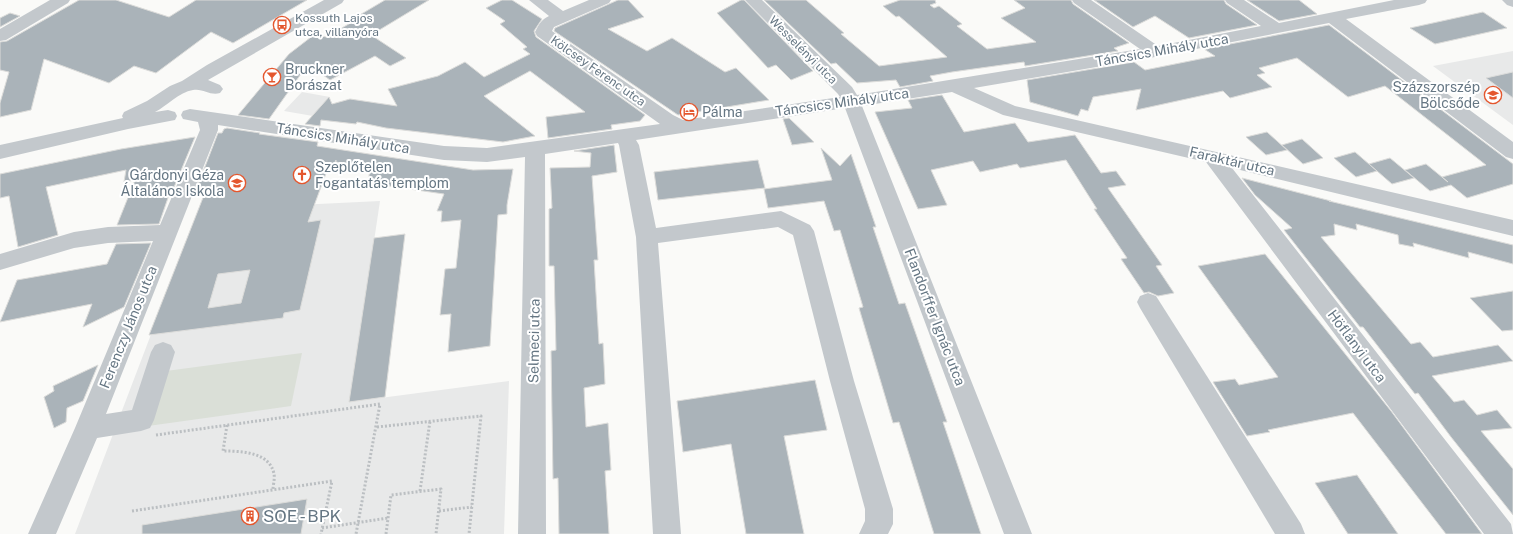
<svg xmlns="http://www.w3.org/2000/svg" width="1513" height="534" viewBox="0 0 1513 534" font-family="'Public Sans',sans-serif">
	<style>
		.built { fill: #e8e9e9 }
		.green { fill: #dadfd7 }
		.building { fill: #aab3b9; stroke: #dcdcda; fill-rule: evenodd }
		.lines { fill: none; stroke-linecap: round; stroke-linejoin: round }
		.path { stroke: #bbbfc2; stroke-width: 3; stroke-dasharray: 2 2; stroke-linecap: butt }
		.minor { fill: #c3c8cc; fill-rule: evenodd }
		.labels { text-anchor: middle; stroke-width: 4; stroke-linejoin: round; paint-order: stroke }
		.far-poi-label { font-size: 12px; fill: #657683; stroke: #fff; text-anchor: start }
		.far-street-label { font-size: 12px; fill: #657683; stroke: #fff }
		.street-label { font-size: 14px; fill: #657683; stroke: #fff }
		.poi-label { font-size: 14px; fill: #657683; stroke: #fff; text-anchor: start }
		.near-poi-label { font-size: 17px; fill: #657683; stroke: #fff; text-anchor: start }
	</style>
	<rect width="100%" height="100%" fill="#fafaf8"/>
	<!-- built -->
	<g class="built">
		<polygon points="1513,51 1513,125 1433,66"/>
		<polygon points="302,92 330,97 313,116 284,111"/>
		<polygon points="224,129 309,142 277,206 380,201 350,402 509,381 504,534 75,534 206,190 192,191"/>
	</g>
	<!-- green -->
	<polygon class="green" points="302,353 291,406 148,426 166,371"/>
	<!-- building -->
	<g class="building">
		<polygon points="79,0 116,0 169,17 196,0 307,0 233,43 211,32 156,73 134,66 109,83 44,59 31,110 0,117 0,103 9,72 0,70 0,42 7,41"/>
		<polygon points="385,0 429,0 371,35 406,58 390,66 375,56 330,80 308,64 269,119 238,115 289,54 315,34 326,37 361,17 358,16"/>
		<polygon points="502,0 512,0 542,19 534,31 536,37 645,115 640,121 611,125 612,129 548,138 546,117 585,112 530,71 484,96 535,136 503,142 386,128 357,122 356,124 321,120 320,126 305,124 329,97 332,104 350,99 397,106 388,89 438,76 465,62 484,77 530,54 523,49 527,47 500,24 505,21 486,8"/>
		<polygon points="618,0 628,0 644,17 608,29 647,51 672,38 725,72 736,68 769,100 678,115 554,31 555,28"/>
		<polygon points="741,0 744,0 813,71 791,80 776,65 768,68 717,13"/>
		<polygon points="764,0 806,0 844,33 841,34 879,66 947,57 899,16 896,17 883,6 900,0 935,0 936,3 930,5 934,8 939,6 962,24 957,26 987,49 1036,42 1001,18 1025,8 1014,0 1071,0 1073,4 1129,43 1114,48 1118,51 1025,66 1024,62 952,72 930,76 933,81 900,87 896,80 857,83 836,63 831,64"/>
		<polygon points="1094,0 1224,0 1226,4 1257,25 1189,38 1155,16 1133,27"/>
		<polygon points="1247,0 1299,0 1317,14 1279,21"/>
		<polygon points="1483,12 1507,28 1435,44 1410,28"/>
		<polygon points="10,13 20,16 0,27 0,18"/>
		<polygon points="1329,25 1513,164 1513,184 1467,198 1451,185 1430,191 1405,170 1426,164 1448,182 1442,177 1486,165 1385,86 1348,97 1297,58 1259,68 1265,73 1257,75 1272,87 1230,98 1223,91 1136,110 1141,89 1093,97 1088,111 1081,109 1078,116 1030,102 1027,80 1134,62 1145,70 1215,56 1204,49"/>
		<polygon points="1513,72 1513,98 1486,78"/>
		<polygon points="942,95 964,132 1015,123 1028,142 1075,135 1101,173 1116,171 1126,185 1108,188 1162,265 1156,266 1174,293 1158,296 1149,292 1144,293 1121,259 1127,258 1094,209 1097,209 1066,160 1020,168 1017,164 980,172 973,161 931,170 947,205 918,209 875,112 912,108 908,100"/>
		<polygon points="789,118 814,142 792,145 783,119"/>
		<path d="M 227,128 L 260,133 L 259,134 L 318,142 L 317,146 L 473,170 L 513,169 L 507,205 L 507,214 L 498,215 L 490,346 L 448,352 L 451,314 L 440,315 L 445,269 L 456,268 L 461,220 L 441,222 L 442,211 L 437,211 L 444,194 L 368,183 L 370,169 L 336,162 L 336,160 L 332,168 L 328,168 L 308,222 L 321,220 L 300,310 L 284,313 L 283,318 L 149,335 L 206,190 L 196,190 L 218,133 L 222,133 L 224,129 ZM 250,270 L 241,303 L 208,308 L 218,274 Z"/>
		<polygon points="1267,132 1287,150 1266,155 1246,137"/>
		<polygon points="195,137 172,192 170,192 159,224 117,225 135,180 124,182 126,170 46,187 58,235 18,247 9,196 0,198 0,174 121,149"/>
		<polygon points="1302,139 1323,158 1303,164 1282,145"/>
		<polygon points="614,145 617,172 592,176 598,260 594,260 599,344 603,343 605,384 584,388 586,427 608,423 611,470 605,471 609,534 559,534 558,478 553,479 551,351 556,350 554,266 549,266 549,209 552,208 550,168 590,167 591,153 574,151"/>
		<polygon points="821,148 840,166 851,154 876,227 873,227 899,304 905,303 947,422 943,422 981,534 934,534 899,422 893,423 859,308 863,307 840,230 834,231 824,201 768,208 764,189 832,180"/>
		<polygon points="1355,152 1377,171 1356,177 1334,158"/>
		<polygon points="1390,158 1414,178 1392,184 1369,164"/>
		<polygon points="758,160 765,188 658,200 654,172"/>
		<polygon points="1242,178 1331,201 1329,201 1513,245 1513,264 1468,252 1469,258 1413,243 1414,247 1399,244 1398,235 1356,224 1357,230 1334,224 1335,235 1321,237 1411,344 1420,342 1433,357 1498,345 1513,361 1432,376 1454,402 1464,400 1477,415 1497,410 1512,428 1481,431 1513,469 1513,515 1451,437 1418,393 1415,394 1363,327 1360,327 1284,230 1292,228 1255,195"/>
		<polygon points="405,234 385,397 349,402 374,238"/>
		<polygon points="151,243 124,307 83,327 92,304 0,322 17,280 107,264 116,244"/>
		<polygon points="1265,254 1391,411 1482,534 1446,534 1353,413 1268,430 1270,432 1247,436 1213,382 1235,379 1239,385 1278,377 1198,266"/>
		<polygon points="1513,291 1513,330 1502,331 1470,298"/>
		<polygon points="98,365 83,401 67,408 66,422 54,428 44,397 54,391 53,386"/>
		<polygon points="815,380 827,430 784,436 804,534 746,534 731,444 683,452 677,401"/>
		<polygon points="1357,475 1398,534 1348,534 1315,483"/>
		<polygon points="307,499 301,534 142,534 142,525"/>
	</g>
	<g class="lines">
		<!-- path -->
		<g class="path">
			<path d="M 227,425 L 223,451 C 241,451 270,452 274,474 C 275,479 273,485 273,490"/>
			<polyline points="377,427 481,416 469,534"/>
			<polyline points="156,435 380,404 356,534"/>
			<polyline points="420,491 430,421"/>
			<polyline points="132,511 332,481 321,534"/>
			<polyline points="439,511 472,507"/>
			<polyline points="322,528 388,518"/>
			<polyline points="386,534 391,495 441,489 436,534"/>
		</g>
		<!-- minor -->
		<g class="minor">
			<polygon points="50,0 70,0 68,3 6,40 0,41 0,29"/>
			<path d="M 324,0 L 344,0 L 342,3 L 208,80 L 220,85 L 223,89 L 220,93 C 210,96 203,88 193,90 C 179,92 167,106 155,112 L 168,110 L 175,112 L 177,116 L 175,120 L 128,129 L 0,159 L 0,145 L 123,118 L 122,116 L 124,112 L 147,101 L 170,86 L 182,81 L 207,65 Z"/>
			<path d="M 529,0 L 548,0 L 563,11 L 589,0 L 611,0 L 609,3 L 554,27 L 552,31 L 673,115 L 683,120 L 840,97 L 838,94 L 745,0 L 762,0 L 852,87 L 857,95 L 1140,49 L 1074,3 L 1072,0 L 1091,0 L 1158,46 L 1261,26 L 1227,3 L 1225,0 L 1244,0 L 1279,23 L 1394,0 L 1427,0 L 1425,3 L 1419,5 L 1346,19 L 1513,142 L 1513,159 L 1506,157 L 1329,23 L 1155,57 L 974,88 L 1015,106 L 1513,220 L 1513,236 L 1232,168 L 1511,524 L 1513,534 L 1484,534 L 1206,162 L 1003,115 L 952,92 L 862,106 L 1032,534 L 1004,534 L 845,108 L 636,140 L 639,145 L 656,228 L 781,211 L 810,225 L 814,231 L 854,381 L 893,509 L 893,524 L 888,534 L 859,534 L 865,521 L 865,509 L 830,381 L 793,235 L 778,227 L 658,243 L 681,534 L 653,534 L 636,237 L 619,145 L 618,143 L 545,154 L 546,534 L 518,534 L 525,157 L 487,162 L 444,160 L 218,125 L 218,130 L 106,414 L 132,410 L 151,352 L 155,345 L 163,342 L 171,345 L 175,352 L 154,420 L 150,428 L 141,431 L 97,438 L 56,534 L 28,534 L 75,428 L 153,241 L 108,243 L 74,248 L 0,270 L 0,254 L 74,232 L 108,227 L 160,225 L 200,130 L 198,122 L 183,119 L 181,115 L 183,111 L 190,109 L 444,146 L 487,148 L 660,124 L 537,36 L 535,32 C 539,24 541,20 549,16 Z"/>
			<polygon points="1502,0 1513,0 1513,7 1507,5"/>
			<polygon points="1148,293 1156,296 1301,524 1305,534 1275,534 1140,308 1137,302 1140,296"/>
		</g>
	</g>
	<!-- icons -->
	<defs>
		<symbol id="bus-ring" viewBox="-11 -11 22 22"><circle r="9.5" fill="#fff" stroke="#e4572e" stroke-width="1.5"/><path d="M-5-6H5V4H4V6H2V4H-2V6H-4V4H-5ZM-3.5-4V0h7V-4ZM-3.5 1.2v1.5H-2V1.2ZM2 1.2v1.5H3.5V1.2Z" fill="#e4572e"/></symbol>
		<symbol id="bar-ring" viewBox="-11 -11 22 22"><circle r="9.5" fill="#fff" stroke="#e4572e" stroke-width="1.5"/><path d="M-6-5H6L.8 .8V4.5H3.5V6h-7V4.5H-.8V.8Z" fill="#e4572e"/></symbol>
		<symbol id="school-ring" viewBox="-11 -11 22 22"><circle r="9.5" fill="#fff" stroke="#e4572e" stroke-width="1.5"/><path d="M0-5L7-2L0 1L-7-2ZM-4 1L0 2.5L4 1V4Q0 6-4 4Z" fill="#e4572e"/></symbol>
		<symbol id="hotel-ring" viewBox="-11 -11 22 22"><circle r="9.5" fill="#fff" stroke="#e4572e" stroke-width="1.5"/><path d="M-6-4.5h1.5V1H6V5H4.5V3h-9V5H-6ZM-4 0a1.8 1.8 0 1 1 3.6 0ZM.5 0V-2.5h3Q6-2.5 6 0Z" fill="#e4572e"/></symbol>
		<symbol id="church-ring" viewBox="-11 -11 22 22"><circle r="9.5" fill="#fff" stroke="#e4572e" stroke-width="1.5"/><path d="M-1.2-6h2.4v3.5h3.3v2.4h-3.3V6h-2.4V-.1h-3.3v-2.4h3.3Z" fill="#e4572e"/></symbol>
		<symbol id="building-ring" viewBox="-11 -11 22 22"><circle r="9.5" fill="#fff" stroke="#e4572e" stroke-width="1.5"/><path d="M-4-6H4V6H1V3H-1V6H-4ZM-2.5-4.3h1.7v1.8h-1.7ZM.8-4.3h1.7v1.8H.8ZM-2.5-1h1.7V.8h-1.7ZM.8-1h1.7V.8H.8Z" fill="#e4572e"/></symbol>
	</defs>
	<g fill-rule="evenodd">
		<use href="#bus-ring" x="272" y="15" width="20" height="20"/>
		<use href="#bar-ring" x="262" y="67" width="20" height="20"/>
		<use href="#school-ring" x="1483" y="85" width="20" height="20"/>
		<use href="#hotel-ring" x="679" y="102" width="20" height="20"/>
		<use href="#church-ring" x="292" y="165" width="20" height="20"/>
		<use href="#school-ring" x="227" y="173" width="20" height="20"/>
		<use href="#building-ring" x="240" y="506" width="20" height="20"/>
	</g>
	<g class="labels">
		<!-- far-poi labels -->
		<g class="far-poi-label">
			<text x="295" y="22">Kossuth Lajos<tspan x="295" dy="14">utca, villanyóra</tspan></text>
		</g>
		<!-- far-street labels -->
		<g class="far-street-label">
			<text transform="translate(803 50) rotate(45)" y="4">Wesselényi utca</text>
			<text transform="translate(598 71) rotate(35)" y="4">Kölcsey Ferenc utca</text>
		</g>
		<!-- street labels -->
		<g class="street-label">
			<text transform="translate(1162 50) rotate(-10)" y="5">Táncsics Mihály utca</text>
			<text transform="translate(842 102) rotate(-8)" y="5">Táncsics Mihály utca</text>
			<text transform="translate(343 138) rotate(9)" y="5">Táncsics Mihály utca</text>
			<text transform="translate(1232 161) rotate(13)" y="5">Faraktár utca</text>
			<text transform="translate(935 317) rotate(69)" y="5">Flandorffer Ignác utca</text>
			<text transform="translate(128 327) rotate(-68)" y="5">Ferenczy János utca</text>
			<text transform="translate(534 341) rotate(-89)" y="5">Selmeci utca</text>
			<text transform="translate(1357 346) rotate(53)" y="5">Höflányi utca</text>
		</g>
		<!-- poi labels -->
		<g class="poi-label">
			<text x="285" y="74">Bruckner<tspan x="285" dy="16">Borászat</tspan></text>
			<text x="1480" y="92" text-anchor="end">Százszorszép<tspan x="1480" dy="16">Bölcsőde</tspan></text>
			<text x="702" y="117">Pálma</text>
			<text x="315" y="172">Szeplőtelen<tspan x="315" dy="16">Fogantatás templom</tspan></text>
			<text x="224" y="180" text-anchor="end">Gárdonyi Géza<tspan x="224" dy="16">Általános Iskola</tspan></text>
		</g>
		<!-- near-poi labels -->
		<g class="near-poi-label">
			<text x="263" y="522">SOE - BPK</text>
		</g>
	</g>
</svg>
